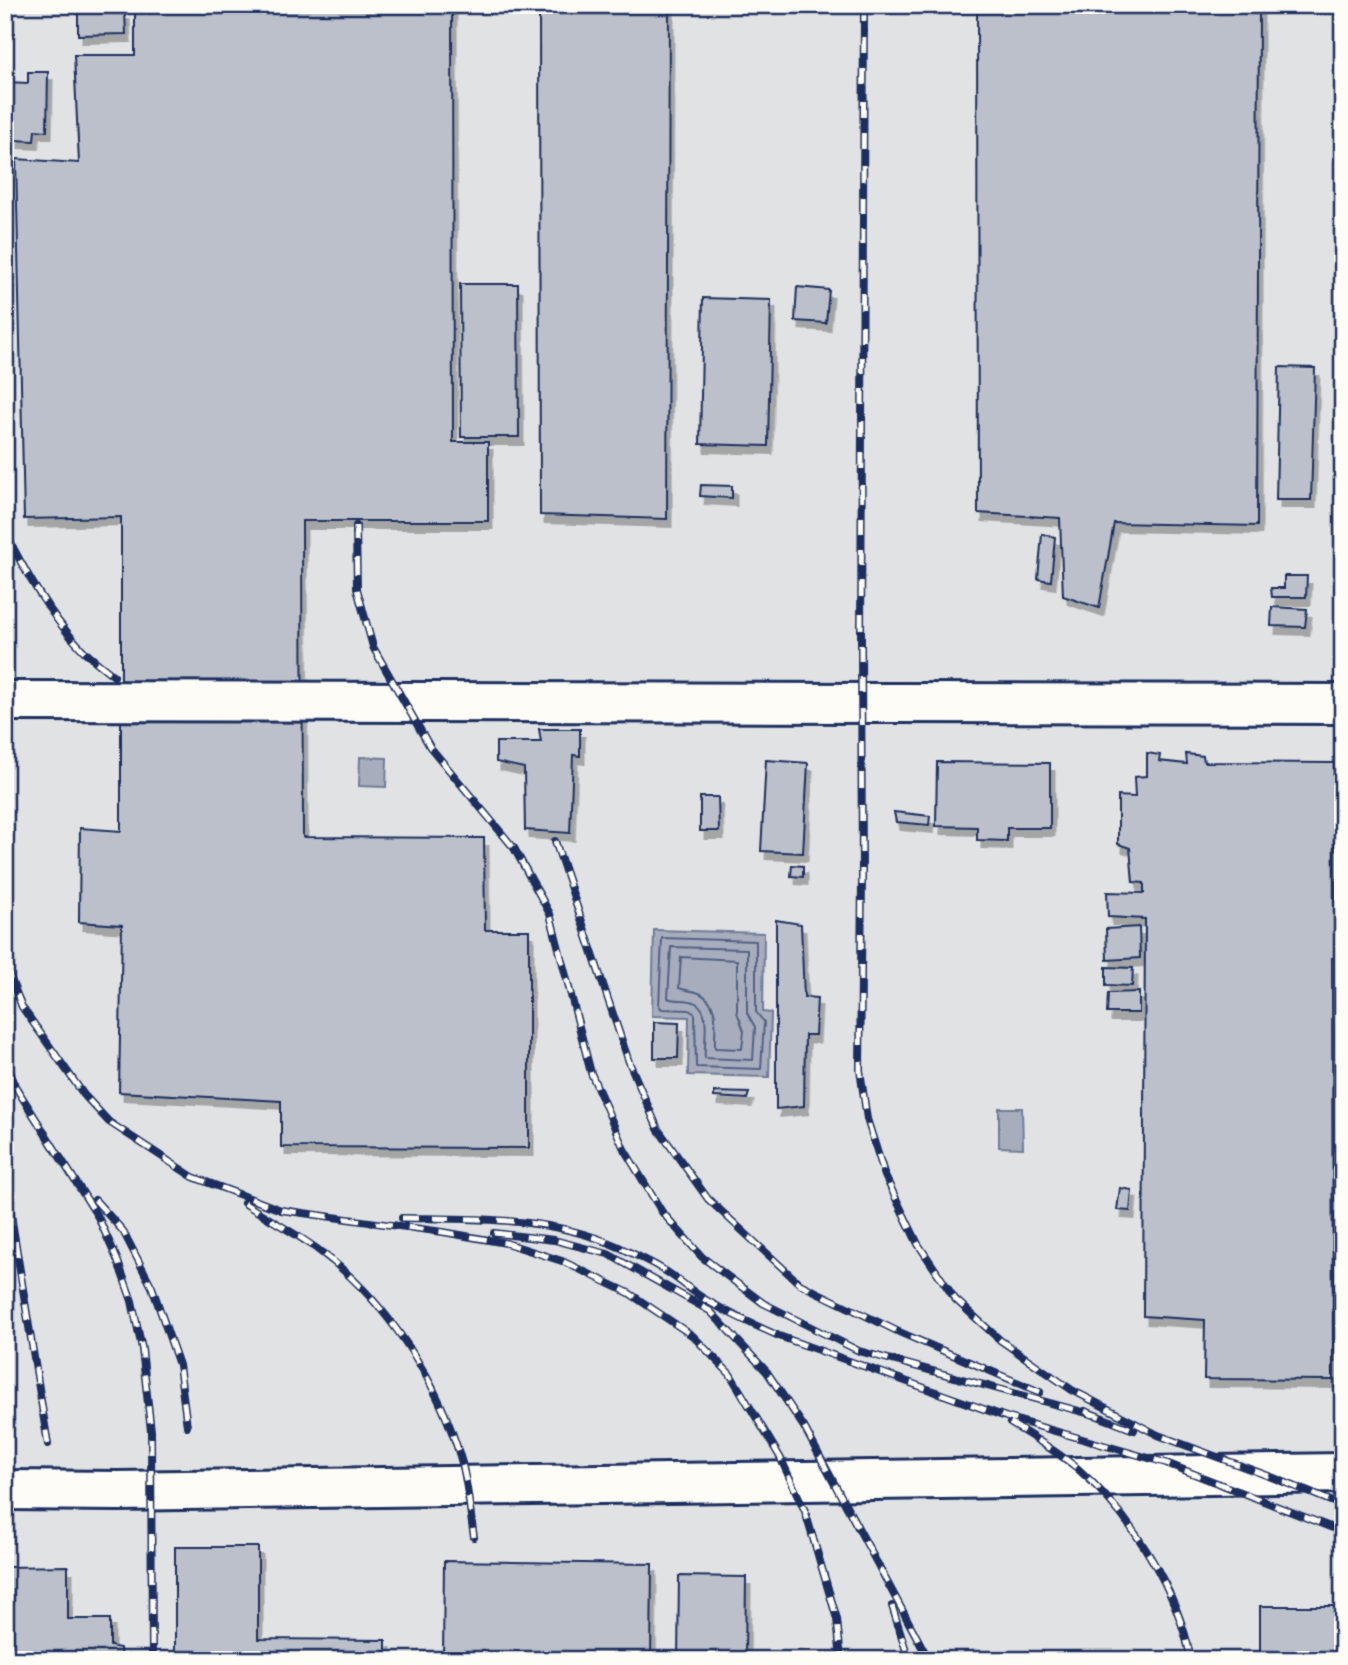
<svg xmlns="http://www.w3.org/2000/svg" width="1348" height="1665" viewBox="0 0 1348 1665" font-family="'Architects Daughter',sans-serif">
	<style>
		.built { fill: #e0e2e3 }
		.water { fill: #a7adbd; stroke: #6f7b97; stroke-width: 2 }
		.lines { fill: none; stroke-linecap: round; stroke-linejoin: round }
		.shore { stroke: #536184; stroke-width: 2 }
		.building { fill: #bbc0ca; stroke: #1b2f5e; stroke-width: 2; filter: url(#shadow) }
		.minor-casing { stroke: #1b2f5e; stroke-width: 44 }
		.minor { stroke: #fdfcf7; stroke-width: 38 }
		.rail-casing { stroke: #1b2f5e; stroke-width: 8 }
		.rail { stroke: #fdfcf7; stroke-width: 5; stroke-dasharray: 16; stroke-linecap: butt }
	</style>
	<defs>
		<filter id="shadow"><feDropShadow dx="4.5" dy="8" stdDeviation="0" flood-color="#0004"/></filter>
	</defs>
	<rect width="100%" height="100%" fill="#f0f0ee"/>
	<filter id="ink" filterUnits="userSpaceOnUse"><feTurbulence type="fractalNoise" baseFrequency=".0143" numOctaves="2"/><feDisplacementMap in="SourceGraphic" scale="14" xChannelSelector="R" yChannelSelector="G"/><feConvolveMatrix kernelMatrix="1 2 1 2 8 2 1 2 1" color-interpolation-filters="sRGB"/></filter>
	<g filter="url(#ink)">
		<!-- built -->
		<rect class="built" x="5" y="5" width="1338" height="1655"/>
		<!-- water -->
		<g class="water">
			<polygon points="360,757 387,758 386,787 359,786"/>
			<polygon points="654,930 764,933 763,1012 771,1013 769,1077 688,1075 689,1017 652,1016"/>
			<polygon points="999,1108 1022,1108 1023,1148 999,1147"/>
		</g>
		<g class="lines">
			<!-- shore -->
			<g class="shore">
				<polygon points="662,938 756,941 756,1012 764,1022 761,1069 696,1067 695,1014 689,1010 662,1009 659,1006"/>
				<path d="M 671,947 L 747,949 L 747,1013 L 755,1027 L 753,1060 L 705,1058 C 703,1043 712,1012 696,1003 C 687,998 676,1002 668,998 Z"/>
				<path d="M 681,957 L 737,960 L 737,1012 L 744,1031 L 742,1049 L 715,1048 C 714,1029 721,1005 701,994 C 694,990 686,991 679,988 Z"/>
			</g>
		</g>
		<!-- building -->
		<g class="building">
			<polygon points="135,5 452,5 453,442 488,442 488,521 302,521 303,837 484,838 485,930 529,930 529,1148 281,1147 281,1101 119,1092 122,925 79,922 80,828 121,831 121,517 24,519 16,159 79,163 74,55 135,55"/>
			<polygon points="539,5 669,5 667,519 540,515"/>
			<polygon points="977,5 1259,5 1257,526 1114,523 1099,608 1063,596 1060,518 978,513"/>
			<polygon points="125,12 126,34 78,35 78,13"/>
			<polygon points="28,72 48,72 47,131 35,130 34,141 14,140 14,131 5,131 6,82 28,83"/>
			<polygon points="460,284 518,284 519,437 461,437"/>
			<polygon points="797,287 829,290 826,323 795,321"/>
			<polygon points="703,298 771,300 768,446 700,444"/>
			<polygon points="1279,367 1315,368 1311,500 1276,500"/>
			<polygon points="701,485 732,486 732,498 700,496"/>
			<polygon points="1042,534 1055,537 1051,581 1038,579"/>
			<polygon points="1284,576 1307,576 1306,597 1272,597 1271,588 1284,588"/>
			<polygon points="1272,607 1307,609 1305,627 1271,626"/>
			<polygon points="539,729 580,729 580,756 573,755 570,833 525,830 524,768 496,762 496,742 541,742"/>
			<polygon points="1147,753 1160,755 1159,761 1187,764 1186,754 1203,756 1204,762 1334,763 1335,902 1343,902 1343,958 1332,958 1333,1380 1204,1379 1205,1320 1143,1316 1145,919 1108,917 1107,892 1144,893 1144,883 1133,882 1130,848 1118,844 1118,796 1135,797 1134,777 1147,776"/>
			<polygon points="766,760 808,763 803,853 761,851"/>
			<polygon points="937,762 1050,763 1050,828 1007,828 1007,841 977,840 977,827 936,826"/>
			<polygon points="700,797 718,797 719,831 700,831"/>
			<polygon points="894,812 930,816 929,825 896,822"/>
			<polygon points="792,865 803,866 803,877 791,876"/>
			<polygon points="776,920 801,924 804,997 817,998 815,1035 805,1035 804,1106 776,1109"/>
			<polygon points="1139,927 1140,958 1107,960 1106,929"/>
			<polygon points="1106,967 1133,968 1132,986 1106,985"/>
			<polygon points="1139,992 1139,1013 1107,1013 1108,993"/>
			<polygon points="654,1022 679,1023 678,1058 654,1058"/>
			<polygon points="714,1092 749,1093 747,1099 714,1097"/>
			<polygon points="1120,1188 1132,1190 1130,1211 1117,1210"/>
			<polygon points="175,1547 258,1547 258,1639 386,1640 386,1660 175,1660"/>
			<polygon points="444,1561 652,1564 651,1660 443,1660"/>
			<polygon points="68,1566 68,1619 110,1619 110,1646 120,1648 121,1660 5,1660 5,1567"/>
			<polygon points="679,1576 746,1577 745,1660 678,1660"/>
			<rect x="1260" y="1606" width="83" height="54"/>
		</g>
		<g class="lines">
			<defs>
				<g id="minor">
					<polyline points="5,701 1343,704"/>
					<polyline points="5,1490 118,1491 1343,1473"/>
				</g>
			</defs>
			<!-- minor casing -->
			<use href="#minor" class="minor-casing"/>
			<!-- minor -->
			<use href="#minor" class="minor"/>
			<defs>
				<g id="rail">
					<polyline points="864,5 861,640 862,878 860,1070 867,1119 885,1176 918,1244 955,1299 1000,1340 1072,1390 1158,1435 1274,1478 1343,1506"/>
					<polyline points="356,526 357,589 373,647 430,747 514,848 550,914 591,1073 624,1149 662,1212 702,1257 763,1303 859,1351 1094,1415"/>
					<path d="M 5,532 C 26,573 48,613 80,647 C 90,658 103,667 114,676"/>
					<polyline points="555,841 629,1062 658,1129 708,1199 800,1284 899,1332 1040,1392"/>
					<polyline points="5,965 22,1007 84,1095 109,1122 193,1177 281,1210 443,1232 506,1243 562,1261 629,1293 693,1336 730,1374 780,1457 805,1511 837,1619 841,1660"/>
					<polyline points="5,1056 15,1086 98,1217 117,1259 132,1301 142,1349 151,1431 152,1660"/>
					<polyline points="5,1178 48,1444"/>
					<polyline points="95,1200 123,1231 152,1287 179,1365 187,1426"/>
					<path d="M 244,1203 C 268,1219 294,1232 317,1249 C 386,1299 439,1381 462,1463 C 468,1486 470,1513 474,1537"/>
					<path d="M 402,1218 C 475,1219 551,1216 619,1247 C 633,1254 649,1261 662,1269 C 678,1278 691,1291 706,1300 C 730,1314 754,1325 779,1336 L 1006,1417 L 1166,1463 L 1343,1532"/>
					<polyline points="494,1233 554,1240 608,1254 710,1311 767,1372 804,1427 929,1660"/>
					<polyline points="1085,1411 1134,1430"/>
					<path d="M 1010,1423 C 1033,1437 1056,1451 1077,1468 C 1131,1515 1178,1590 1191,1660"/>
					<polyline points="892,1606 909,1660"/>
				</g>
			</defs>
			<!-- rail casing -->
			<use href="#rail" class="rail-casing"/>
			<!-- rail -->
			<use href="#rail" class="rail"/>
		</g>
	</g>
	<!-- margin -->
	<rect width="1348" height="1665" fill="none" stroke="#fdfcf7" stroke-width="28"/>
	<rect x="14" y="14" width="1320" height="1637" fill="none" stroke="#1b2f5e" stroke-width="2.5" filter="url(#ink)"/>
</svg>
